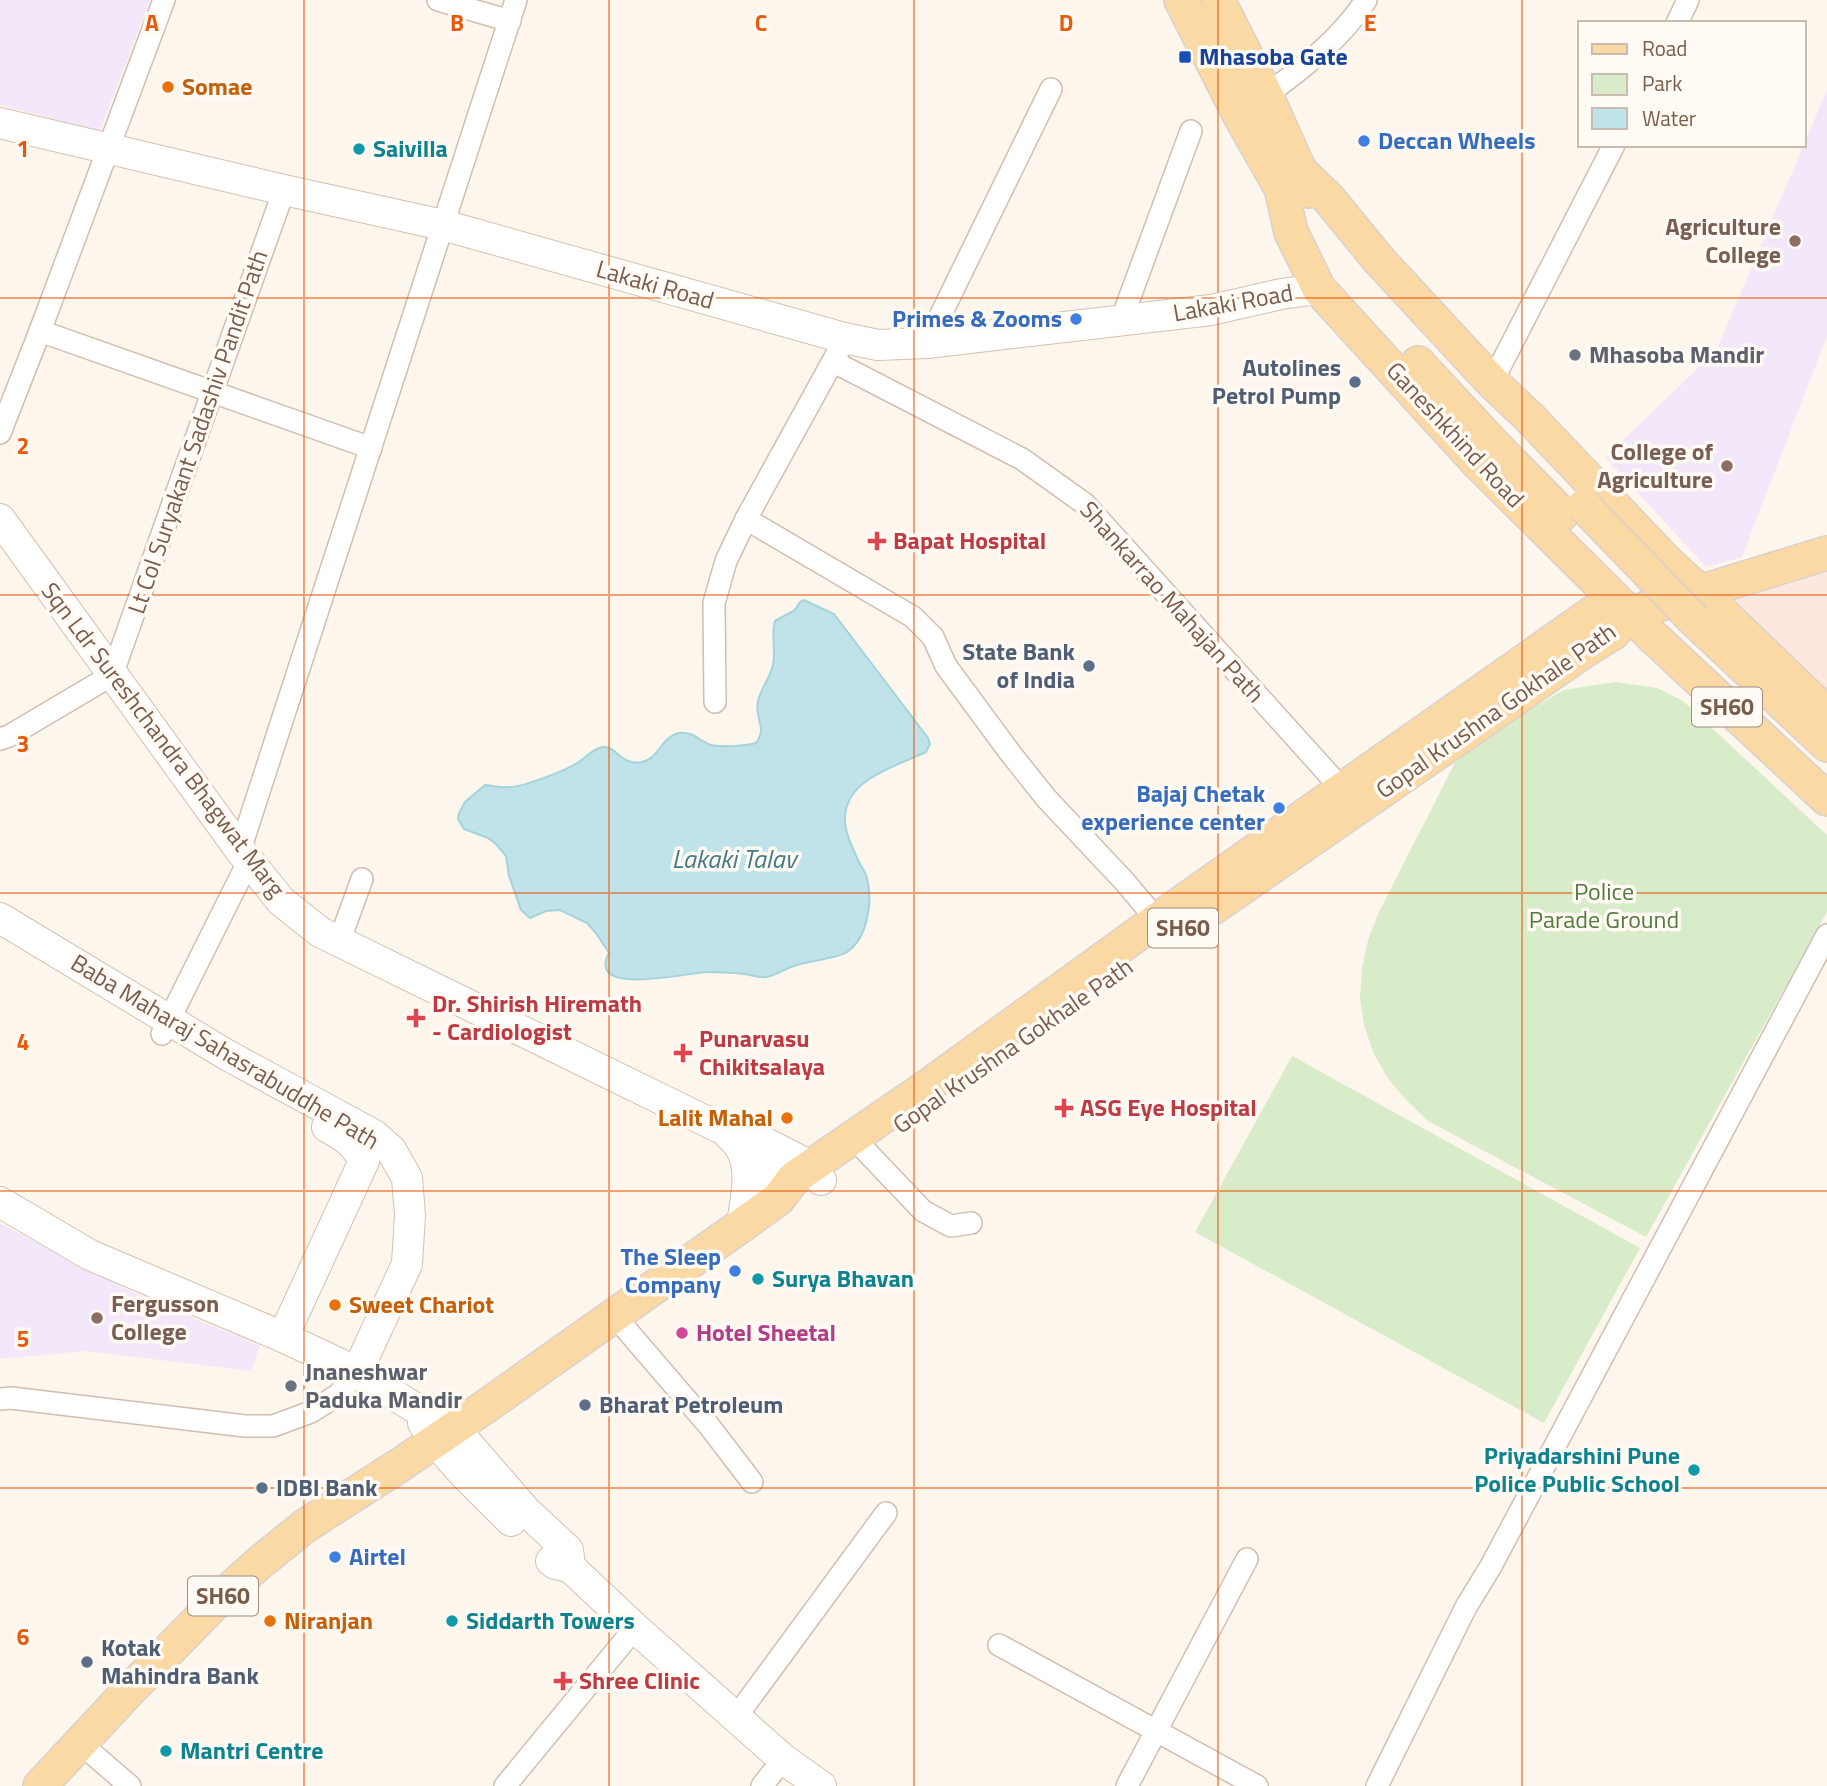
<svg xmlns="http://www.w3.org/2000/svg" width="1827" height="1786" viewBox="0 0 1827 1786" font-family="'Titillium Web',sans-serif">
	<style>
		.commercial { fill: #fde8e0 }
		.education { fill: #f3e8fa }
		.green { fill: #d8ecc9 }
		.water { fill: #bfe3e8; stroke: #a5d3da; stroke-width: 2 }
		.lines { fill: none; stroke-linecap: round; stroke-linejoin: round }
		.street-casing { stroke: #d1beb0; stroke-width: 24 }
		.secondary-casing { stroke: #d6c0b0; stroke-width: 32 }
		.primary-casing { stroke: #dad1cd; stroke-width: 36 }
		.street { stroke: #fff; stroke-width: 21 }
		.secondary { stroke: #fff; stroke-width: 30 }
		.primary { stroke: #fbd9a5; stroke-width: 33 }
		.primary-bridge-casing { stroke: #dad1cd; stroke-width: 36; stroke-linecap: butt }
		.primary-bridge { stroke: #fbd9a5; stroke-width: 33 }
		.grid { fill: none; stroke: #e8590c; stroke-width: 2; stroke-opacity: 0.55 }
		.transit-dot { fill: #1a4fb4; stroke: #fffaf3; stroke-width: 2.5 }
		.food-dot { fill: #e8710a; stroke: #fffaf3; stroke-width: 2.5 }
		.shop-dot { fill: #3f7fe0; stroke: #fffaf3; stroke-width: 2.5 }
		.culture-dot { fill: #0f9aa8; stroke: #fffaf3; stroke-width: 2.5 }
		.education-dot { fill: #8d6e63; stroke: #fffaf3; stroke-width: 2.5 }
		.worship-dot { fill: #6b7280; stroke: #fffaf3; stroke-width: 2.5 }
		.service-dot { fill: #5c6f8a; stroke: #fffaf3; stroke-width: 2.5 }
		.health-dot { fill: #e0444e; stroke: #fffaf3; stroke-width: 2.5 }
		.hotel-dot { fill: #d1479c; stroke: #fffaf3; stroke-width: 2.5 }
		.labels { text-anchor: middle; stroke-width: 7; stroke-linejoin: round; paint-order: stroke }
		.shield { fill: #fffaf3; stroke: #a28b7f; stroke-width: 2 }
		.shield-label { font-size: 23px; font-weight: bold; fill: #7a5c4d }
		.transit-label { font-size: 24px; font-weight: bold; fill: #164399; stroke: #fffaf3; text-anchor: start }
		.food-label { font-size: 24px; font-weight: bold; fill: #c56008; stroke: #fffaf3; text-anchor: start }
		.shop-label { font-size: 24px; font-weight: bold; fill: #366cbe; stroke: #fffaf3; text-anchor: end }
		.culture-label { font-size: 24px; font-weight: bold; fill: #0d838f; stroke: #fffaf3; text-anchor: start }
		.education-label { font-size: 24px; font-weight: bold; fill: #785e54; stroke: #fffaf3; text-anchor: end }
		.street-label { font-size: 24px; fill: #7a5c4d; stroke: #fffaf3 }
		.worship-label { font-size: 24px; font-weight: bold; fill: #5b616d; stroke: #fffaf3; text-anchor: start }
		.service-label { font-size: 24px; font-weight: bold; fill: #4e5e75; stroke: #fffaf3; text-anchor: start }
		.health-label { font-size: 24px; font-weight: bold; fill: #be3a42; stroke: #fffaf3; text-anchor: start }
		.park-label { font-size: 24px; fill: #537a41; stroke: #fffaf3 }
		.hotel-label { font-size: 24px; font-weight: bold; fill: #b23c85; stroke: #fffaf3; text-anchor: start }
		.water-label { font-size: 26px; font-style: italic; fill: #437c86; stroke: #fffaf3 }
		.grid-label { font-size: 23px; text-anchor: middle; font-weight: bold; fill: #e8590c; stroke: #fffaf3; stroke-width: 7; stroke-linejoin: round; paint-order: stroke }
	</style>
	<rect width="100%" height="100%" fill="#fdf6ec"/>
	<!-- commercial -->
	<polygon class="commercial" points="1827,571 1827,695 1725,600"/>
	<!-- education -->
	<g class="education">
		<polygon points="0,0 150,0 100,131 0,105"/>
		<polygon points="1827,90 1827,336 1742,557 1706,567 1605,457 1716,351"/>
		<polygon points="0,1223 128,1290 260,1346 251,1371 85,1351 0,1359"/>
	</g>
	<!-- green -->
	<g class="green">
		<polygon points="1615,682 1657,688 1683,701 1827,835 1827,912 1646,1237 1428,1121 1405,1099 1387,1077 1373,1052 1364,1025 1360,997 1362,968 1368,940 1379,912 1462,749 1564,690"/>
		<polygon points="1292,1056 1640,1248 1544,1423 1195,1232"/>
	</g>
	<!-- water -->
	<path class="water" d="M 804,600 L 834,614 L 928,738 L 930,744 L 926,752 C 905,762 867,774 853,794 C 836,818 849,841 860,864 C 862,868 866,873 867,878 C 873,900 868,938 847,952 C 837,959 804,961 791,967 C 783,970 775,976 766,977 C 760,978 751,975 745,974 C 733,973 720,972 708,972 C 690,972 585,998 609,953 L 596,933 L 587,923 L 560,910 L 546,911 L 530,918 L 521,910 L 509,876 L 506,856 L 496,844 L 488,838 L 464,829 L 458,819 L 459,813 L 465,802 L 485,785 C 494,786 502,788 511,787 C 525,786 565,771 577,763 C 586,758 593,748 604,747 C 618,747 620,766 642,762 C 659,759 661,737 679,733 C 691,731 698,739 708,744 C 719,748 744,746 756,743 C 768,726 754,720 758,701 C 761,688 770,678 773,665 C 776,650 771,636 775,621 L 795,610 L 800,602 Z"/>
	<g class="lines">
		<defs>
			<g id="street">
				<polyline points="438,0 510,21"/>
				<polyline points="1677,23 1688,0"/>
				<path d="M 1266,95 C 1303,68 1341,39 1366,0"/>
				<polyline points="1121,321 1191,131"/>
				<polyline points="40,331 371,448"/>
				<polyline points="927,343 1051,89"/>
				<polyline points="834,362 1022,459 1085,504 1342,789"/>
				<polyline points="1492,382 1614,145"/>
				<polyline points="0,433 40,331 164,0"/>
				<polyline points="746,519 913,617 933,637 946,666 1011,754 1046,798 1125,882 1157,920"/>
				<polyline points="715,702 714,603 726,561 746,519 839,350"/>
				<polyline points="0,739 9,736 112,675 284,190"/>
				<polyline points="240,850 516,0"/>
				<polyline points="339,942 362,879"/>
				<polyline points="162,1034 249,860"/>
				<polyline points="864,1149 923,1211 951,1226 971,1223"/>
				<polyline points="625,1328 710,1427 752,1482"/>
				<polyline points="0,1399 11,1398 245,1426 273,1426 311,1412 339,1394 357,1372"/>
				<polyline points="999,1645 1257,1786"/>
				<polyline points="736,1717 886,1513"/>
				<polyline points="80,1743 130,1786"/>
				<polyline points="505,1786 635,1628"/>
				<polyline points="762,1786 783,1759"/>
				<polyline points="1127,1786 1247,1559"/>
				<polyline points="1377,1786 1466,1607 1491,1566 1827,935"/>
			</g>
			<g id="secondary">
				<polyline points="0,123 284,190 443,225 844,338 878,345 927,343 1211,310 1281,294 1319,289"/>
				<polyline points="0,519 240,850 281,901 320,932 720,1128 756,1138 768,1162 778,1199"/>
				<polyline points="0,918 227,1055 374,1135 391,1150 407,1178 410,1215 407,1264 357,1372"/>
				<path d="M 729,1135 C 757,1157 746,1194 742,1225"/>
				<polyline points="756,1138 811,1166 821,1180"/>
				<polyline points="0,1202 90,1255 283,1337 357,1372 412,1406 454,1428 526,1511 568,1550 570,1567"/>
				<path d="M 283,1337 L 364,1161 C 355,1143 344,1136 327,1127"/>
				<path d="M 423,1423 C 447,1460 480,1490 511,1521"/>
				<polyline points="551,1561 555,1564 570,1567 635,1628 783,1759 821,1786"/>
			</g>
			<g id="primary">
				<polyline points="1181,0 1239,114 1281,188 1291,232 1319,289 1479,464 1652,636 1827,799"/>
				<polyline points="1218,0 1266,95 1309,191"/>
				<polyline points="1300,171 1329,199 1378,259 1492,382 1529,417 1667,562 1699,591 1827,714"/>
				<polyline points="1418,363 1496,447 1562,514"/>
				<polyline points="1694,620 1827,745"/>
				<polyline points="1211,909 1584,651 1613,633 1628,614"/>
				<polyline points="40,1786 125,1695 214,1604 258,1564 305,1526 403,1463 482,1409 742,1225 778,1199 794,1178 925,1088 1157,920 1594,612 1628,614 1827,553"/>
			</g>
		</defs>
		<!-- street casing -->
		<use href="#street" class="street-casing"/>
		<!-- secondary casing -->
		<use href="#secondary" class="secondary-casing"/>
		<!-- primary casing -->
		<use href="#primary" class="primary-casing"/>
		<!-- street -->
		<use href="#street" class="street"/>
		<!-- secondary -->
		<use href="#secondary" class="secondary"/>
		<!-- primary -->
		<use href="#primary" class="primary"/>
		<defs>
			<polyline id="primary-bridge" points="1584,506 1694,620"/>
		</defs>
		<!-- primary-bridge casing -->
		<use href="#primary-bridge" class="primary-bridge-casing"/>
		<!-- primary-bridge -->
		<use href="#primary-bridge" class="primary-bridge"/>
	</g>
	<!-- grid -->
	<path class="grid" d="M 304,0 L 304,1786M 609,0 L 609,1786M 914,0 L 914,1786M 1218,0 L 1218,1786M 1522,0 L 1522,1786M 0,298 L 1827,298M 0,595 L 1827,595M 0,893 L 1827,893M 0,1191 L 1827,1191M 0,1488 L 1827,1488"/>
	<!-- markers -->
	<rect class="transit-dot" x="1178" y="50" width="14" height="14" rx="3.5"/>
	<g class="food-dot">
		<circle cx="168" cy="87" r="7"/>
		<circle cx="787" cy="1118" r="7"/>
		<circle cx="335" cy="1305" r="7"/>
		<circle cx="270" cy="1621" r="7"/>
	</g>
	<g class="shop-dot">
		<circle cx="1364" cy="141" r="7"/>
		<circle cx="1076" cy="319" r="7"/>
		<circle cx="1279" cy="808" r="7"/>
		<circle cx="735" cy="1271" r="7"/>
		<circle cx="335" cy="1557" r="7"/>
	</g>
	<g class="culture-dot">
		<circle cx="359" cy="149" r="7"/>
		<circle cx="758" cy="1279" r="7"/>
		<circle cx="1694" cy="1470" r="7"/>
		<circle cx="452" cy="1621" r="7"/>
		<circle cx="166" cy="1751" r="7"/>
	</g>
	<g class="education-dot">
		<circle cx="1795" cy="241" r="7"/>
		<circle cx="1727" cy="466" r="7"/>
		<circle cx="97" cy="1318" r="7"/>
	</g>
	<g class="worship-dot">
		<circle cx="1575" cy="355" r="7"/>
		<circle cx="291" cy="1386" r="7"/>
	</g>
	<g class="service-dot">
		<circle cx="1355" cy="382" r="7"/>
		<circle cx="1089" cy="666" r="7"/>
		<circle cx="585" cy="1405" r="7"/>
		<circle cx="262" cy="1488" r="7"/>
		<circle cx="87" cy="1662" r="7"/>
	</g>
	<g class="health-dot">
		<path d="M873.5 530.5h7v7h7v7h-7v7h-7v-7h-7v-7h7z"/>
		<path d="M412.5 1007.5h7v7h7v7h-7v7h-7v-7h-7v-7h7z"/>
		<path d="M679.5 1042.5h7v7h7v7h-7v7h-7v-7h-7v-7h7z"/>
		<path d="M1060.5 1097.5h7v7h7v7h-7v7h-7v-7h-7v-7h7z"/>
		<path d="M559.5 1670.5h7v7h7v7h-7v7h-7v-7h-7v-7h7z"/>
	</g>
	<circle class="hotel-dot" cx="682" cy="1333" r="7"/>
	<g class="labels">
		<!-- shield labels -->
		<g class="shield">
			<rect x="1692" y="687.5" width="70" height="39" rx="5"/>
			<rect x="1148" y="908.5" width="70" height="39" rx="5"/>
			<rect x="188" y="1576.5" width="70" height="39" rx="5"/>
		</g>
		<g class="shield-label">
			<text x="1727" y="715">SH60</text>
			<text x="1183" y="936">SH60</text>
			<text x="223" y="1604">SH60</text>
		</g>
		<!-- transit labels -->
		<g class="transit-label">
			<text x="1199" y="65">Mhasoba Gate</text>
		</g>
		<!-- food labels -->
		<g class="food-label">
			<text x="182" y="95">Somae</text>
			<text x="773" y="1126" text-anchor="end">Lalit Mahal</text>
			<text x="349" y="1313">Sweet Chariot</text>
			<text x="284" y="1629">Niranjan</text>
		</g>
		<!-- shop labels -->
		<g class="shop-label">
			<text x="1378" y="149" text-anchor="start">Deccan Wheels</text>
			<text x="1062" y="327">Primes &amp; Zooms</text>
			<text x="1265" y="802">Bajaj Chetak<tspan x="1265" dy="28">experience center</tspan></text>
			<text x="721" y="1265">The Sleep<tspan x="721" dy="28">Company</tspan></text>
			<text x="349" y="1565" text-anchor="start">Airtel</text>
		</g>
		<!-- culture labels -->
		<g class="culture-label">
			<text x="373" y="157">Saivilla</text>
			<text x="772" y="1287">Surya Bhavan</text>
			<text x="1680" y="1464" text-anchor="end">Priyadarshini Pune<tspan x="1680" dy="28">Police Public School</tspan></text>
			<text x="466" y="1629">Siddarth Towers</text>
			<text x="180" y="1759">Mantri Centre</text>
		</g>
		<!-- education labels -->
		<g class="education-label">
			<text x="1781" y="235">Agriculture<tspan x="1781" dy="28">College</tspan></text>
			<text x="1713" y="460">College of<tspan x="1713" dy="28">Agriculture</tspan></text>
			<text x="111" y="1312" text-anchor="start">Fergusson<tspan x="111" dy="28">College</tspan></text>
		</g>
		<!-- street labels -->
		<g class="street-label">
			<text transform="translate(655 285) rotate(16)" y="8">Lakaki Road</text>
			<text transform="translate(1233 303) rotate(-10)" y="8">Lakaki Road</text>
			<text transform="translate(198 432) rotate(-71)" y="8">Lt Col Suryakant Sadashiv Pandit Path</text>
			<text transform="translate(1455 435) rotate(47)" y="8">Ganeshkhind Road</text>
			<text transform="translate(1172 602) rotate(48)" y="8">Shankarrao Mahajan Path</text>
			<text transform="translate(1496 711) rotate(-35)" y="8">Gopal Krushna Gokhale Path</text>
			<text transform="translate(163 740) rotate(53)" y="8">Sqn Ldr Sureshchandra Bhagwat Marg</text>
			<text transform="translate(1013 1046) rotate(-35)" y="8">Gopal Krushna Gokhale Path</text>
			<text transform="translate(225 1052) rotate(31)" y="8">Baba Maharaj Sahasrabuddhe Path</text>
		</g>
		<!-- worship labels -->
		<g class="worship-label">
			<text x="1589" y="363">Mhasoba Mandir</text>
			<text x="305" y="1380">Jnaneshwar<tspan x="305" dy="28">Paduka Mandir</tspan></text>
		</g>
		<!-- service labels -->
		<g class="service-label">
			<text x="1341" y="376" text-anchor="end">Autolines<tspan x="1341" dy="28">Petrol Pump</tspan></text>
			<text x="1075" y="660" text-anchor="end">State Bank<tspan x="1075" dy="28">of India</tspan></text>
			<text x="599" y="1413">Bharat Petroleum</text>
			<text x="276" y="1496">IDBI Bank</text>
			<text x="101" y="1656">Kotak<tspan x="101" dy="28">Mahindra Bank</tspan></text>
		</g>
		<!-- health labels -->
		<g class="health-label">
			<text x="893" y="549">Bapat Hospital</text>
			<text x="432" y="1012">Dr. Shirish Hiremath<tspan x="432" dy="28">- Cardiologist</tspan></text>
			<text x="699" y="1047">Punarvasu<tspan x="699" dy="28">Chikitsalaya</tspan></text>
			<text x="1080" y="1116">ASG Eye Hospital</text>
			<text x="579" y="1689">Shree Clinic</text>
		</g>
		<!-- park labels -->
		<g class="park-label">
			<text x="1604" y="900">Police<tspan x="1604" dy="28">Parade Ground</tspan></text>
		</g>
		<!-- hotel labels -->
		<g class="hotel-label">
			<text x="696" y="1341">Hotel Sheetal</text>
		</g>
		<!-- water labels -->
		<g class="water-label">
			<text x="734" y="868">Lakaki Talav</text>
		</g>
	</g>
	<g class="grid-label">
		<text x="152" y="31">A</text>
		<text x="457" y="31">B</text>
		<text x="761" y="31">C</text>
		<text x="1066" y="31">D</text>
		<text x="1370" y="31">E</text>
		<text x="23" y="157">1</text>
		<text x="23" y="454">2</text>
		<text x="23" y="752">3</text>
		<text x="23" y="1050">4</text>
		<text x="23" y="1347">5</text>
		<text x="23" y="1645">6</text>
	</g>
	<!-- legend -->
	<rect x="1578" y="21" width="228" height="126" fill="#fffaf3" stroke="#cabbb1" stroke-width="2"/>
	<rect x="1592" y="44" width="35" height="10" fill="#fbd9a5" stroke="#cabbb1" stroke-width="2"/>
	<text x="1642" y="56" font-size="21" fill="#7a5c4d">Road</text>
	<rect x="1592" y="74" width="35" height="21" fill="#d8ecc9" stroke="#cabbb1" stroke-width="2"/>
	<text x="1642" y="91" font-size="21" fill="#7a5c4d">Park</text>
	<rect x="1592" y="108" width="35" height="21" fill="#bfe3e8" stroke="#cabbb1" stroke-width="2"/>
	<text x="1642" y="126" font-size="21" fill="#7a5c4d">Water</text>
</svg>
